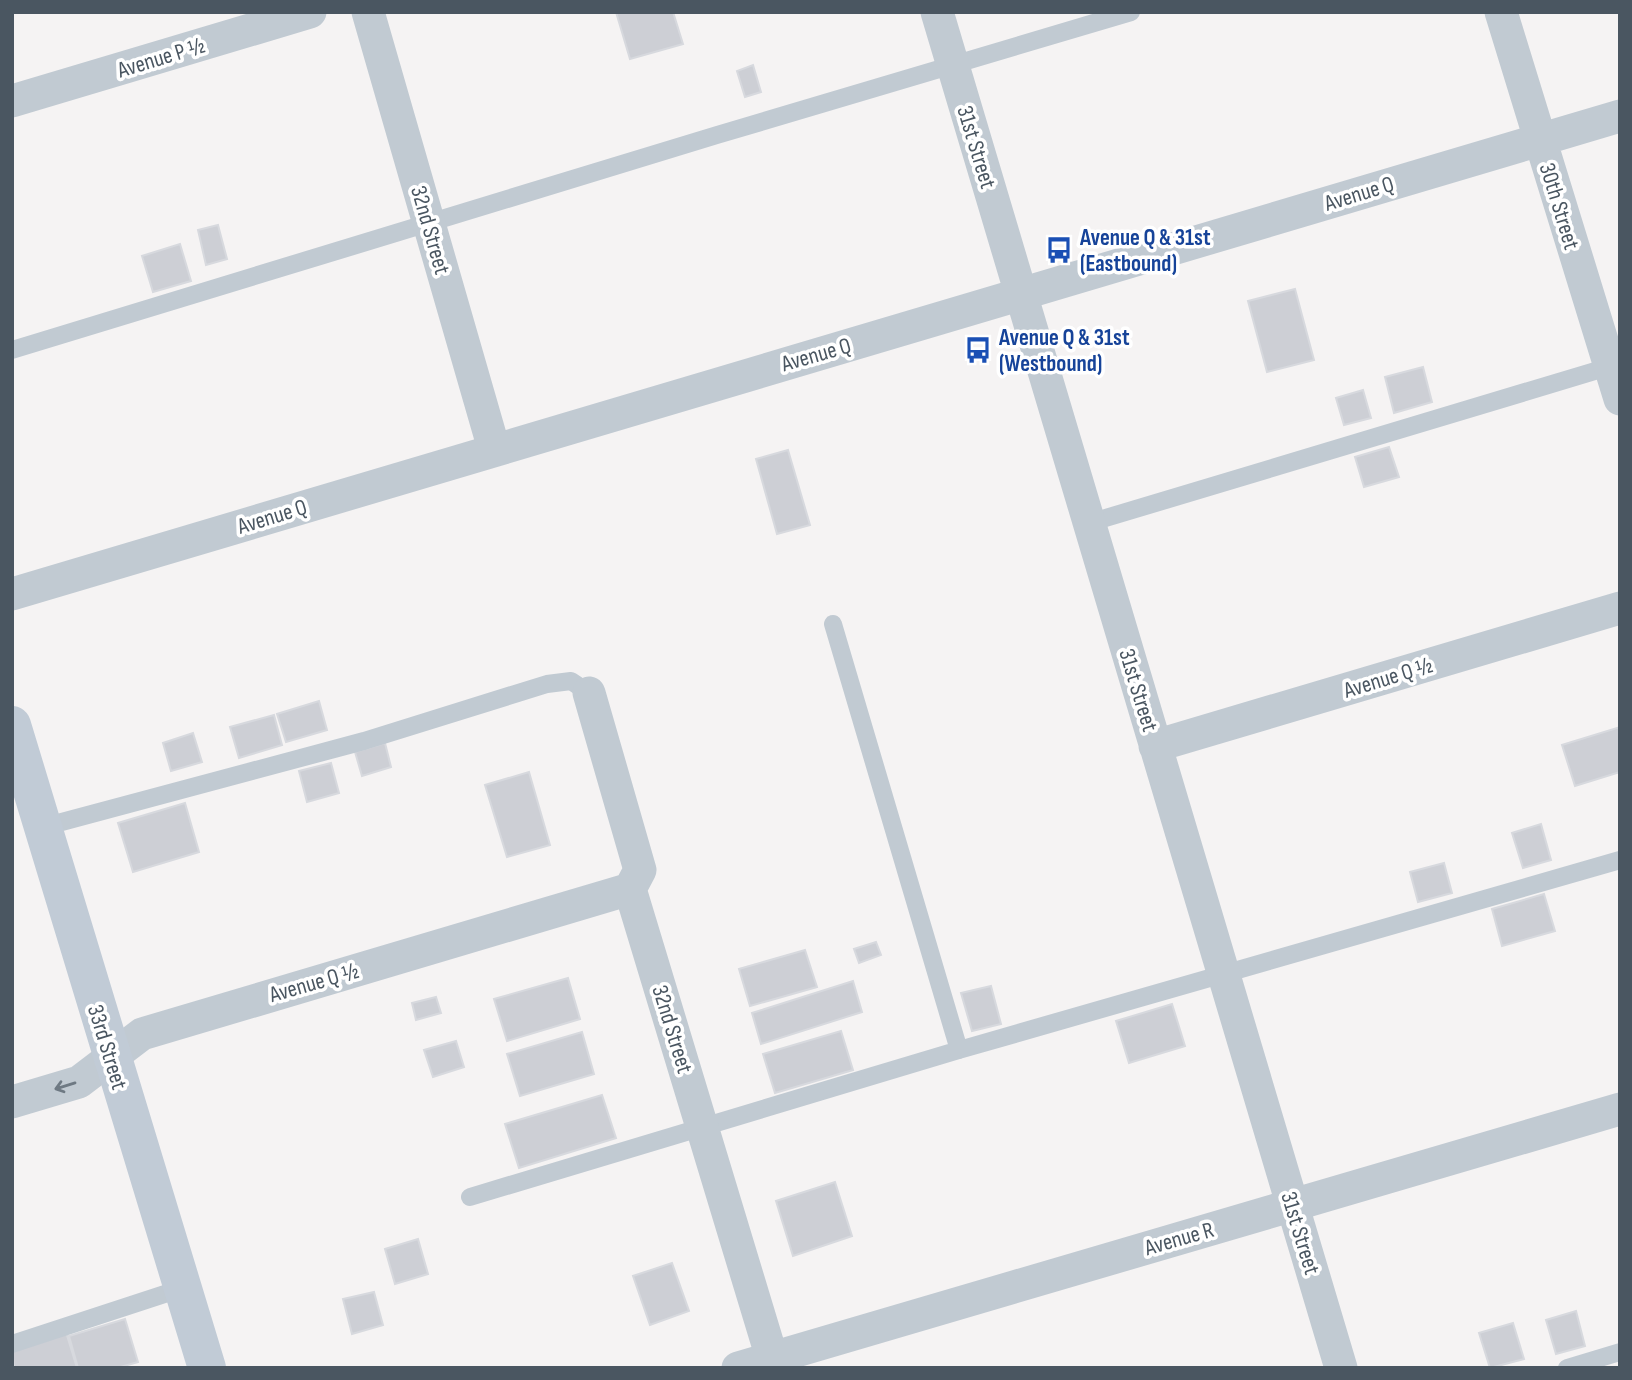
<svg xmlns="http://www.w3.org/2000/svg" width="1632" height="1380" font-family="'Sofia Sans Condensed',sans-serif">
  <rect width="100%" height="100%" fill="#f5f3f3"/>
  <path fill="#cdcfd5" stroke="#d7d9de" stroke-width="2" d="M616,12H673L683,44L630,59Z
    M753,65L761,92L745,97L737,71Z
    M218,225L227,259L206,265L198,230Z
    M180,244L191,281L153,292L142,256Z
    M1295,289L1314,360L1267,372L1248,301Z
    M1423,367L1432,402L1394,413L1385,377Z
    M1363,390L1371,418L1344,425L1336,398Z
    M1389,447L1399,477L1364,487L1355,457Z
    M788,450L810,525L777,534L756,459Z
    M319,701L327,730L286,742L277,714Z
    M274,715L282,745L239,758L230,727Z
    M1620,727V772L1575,786L1562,745Z
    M193,733L202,762L171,771L163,743Z
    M385,743L391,767L362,776L355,752Z
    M331,763L339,793L307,802L299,771Z
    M529,772L550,845L507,857L485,785Z
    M185,803L199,852L133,872L118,823Z
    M1541,824L1551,860L1523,868L1512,833Z
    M1444,863L1452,893L1418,902L1410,872Z
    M1544,894L1555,931L1502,946L1492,909Z
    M876,942L881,955L859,963L854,949Z
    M805,950L817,987L750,1006L739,969Z
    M568,978L580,1019L507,1041L494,999Z
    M853,981L862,1012L761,1044L752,1013Z
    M991,986L1001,1024L972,1031L961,993Z
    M436,997L441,1013L416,1020L412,1003Z
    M1172,1004L1185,1046L1129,1063L1116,1021Z
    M841,1031L853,1070L775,1093L763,1054Z
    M582,1032L594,1074L520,1096L507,1054Z
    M456,1041L464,1067L433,1077L424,1050Z
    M602,1095L616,1138L519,1168L505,1124Z
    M835,1182L852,1236L793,1256L776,1201Z
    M418,1239L428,1274L395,1284L385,1249Z
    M672,1263L689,1311L650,1325L633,1276Z
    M374,1292L383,1325L352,1334L343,1299Z
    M1576,1311L1585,1346L1556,1354L1546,1320Z
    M125,1319L138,1362L117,1368H78L69,1336Z
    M1513,1323L1524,1359L1490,1368L1479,1333Z
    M66,1332L77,1368H14L12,1348Z"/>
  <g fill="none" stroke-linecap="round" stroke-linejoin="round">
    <path stroke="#c1cad2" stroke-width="18" d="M12,350L717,135L1131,12
      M1089,523L1615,365
      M833,624L959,1050
      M43,827L364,741L547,684L571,681L589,693
      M470,1197L959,1050L1620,860
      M12,1344L183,1288
      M1567,1368L1620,1352"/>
    <path stroke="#c1cad2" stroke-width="33" d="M368,12L494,449
      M937,12L1341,1368
      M1501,12L1620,399
      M12,101L310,12
      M12,594L1620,116
      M589,693L640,870L630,889L775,1368
      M1155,746L1620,608
      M12,1102L79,1082L142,1034L630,889
      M738,1368L1620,1109"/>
    <path stroke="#c1cbd6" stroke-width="38" d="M12,725L207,1368"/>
  </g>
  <defs><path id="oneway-shaft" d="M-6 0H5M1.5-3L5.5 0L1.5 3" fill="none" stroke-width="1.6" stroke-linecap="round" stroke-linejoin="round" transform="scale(1.75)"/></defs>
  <use stroke="#6e7983" href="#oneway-shaft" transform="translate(65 1086) rotate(163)"/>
  <defs>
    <symbol id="bus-bare" viewBox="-9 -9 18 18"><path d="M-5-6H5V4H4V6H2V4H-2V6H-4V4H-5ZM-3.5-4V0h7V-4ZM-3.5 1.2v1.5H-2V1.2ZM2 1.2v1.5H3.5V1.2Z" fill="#1a4fb4" stroke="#fff" stroke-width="2.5" paint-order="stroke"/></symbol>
  </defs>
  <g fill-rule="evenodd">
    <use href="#bus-bare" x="1040" y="231" width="38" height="38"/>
    <use href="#bus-bare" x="959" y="331" width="38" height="38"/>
  </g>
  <g text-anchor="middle" stroke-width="7" stroke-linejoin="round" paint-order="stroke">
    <g font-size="23" fill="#4a5661" stroke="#fff">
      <text transform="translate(161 57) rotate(-17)" y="8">Avenue P ½</text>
      <text transform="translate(977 147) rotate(73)" y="8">31st Street</text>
      <text transform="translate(1359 193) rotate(-17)" y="8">Avenue Q</text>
      <text transform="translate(1560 206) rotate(73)" y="8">30th Street</text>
      <text transform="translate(431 230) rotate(74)" y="8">32nd Street</text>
      <text transform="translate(816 354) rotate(-16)" y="8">Avenue Q</text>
      <text transform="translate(272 516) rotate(-17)" y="8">Avenue Q</text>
      <text transform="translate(1388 677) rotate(-17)" y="8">Avenue Q ½</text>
      <text transform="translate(1139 690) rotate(73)" y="8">31st Street</text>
      <text transform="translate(314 982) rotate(-16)" y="8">Avenue Q ½</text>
      <text transform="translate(673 1029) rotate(73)" y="8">32nd Street</text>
      <text transform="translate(108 1047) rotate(73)" y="8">33rd Street</text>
      <text transform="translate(1301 1233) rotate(73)" y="8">31st Street</text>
      <text transform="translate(1179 1238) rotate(-16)" y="8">Avenue R</text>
    </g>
    <g font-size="23" font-weight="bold" fill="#164399" stroke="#fff" text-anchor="start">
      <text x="1080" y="245">Avenue Q &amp; 31st<tspan x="1080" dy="26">(Eastbound)</tspan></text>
      <text x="999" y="345">Avenue Q &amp; 31st<tspan x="999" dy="26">(Westbound)</tspan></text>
    </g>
  </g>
  <rect width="1632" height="1380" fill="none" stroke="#4a5661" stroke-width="28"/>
</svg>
